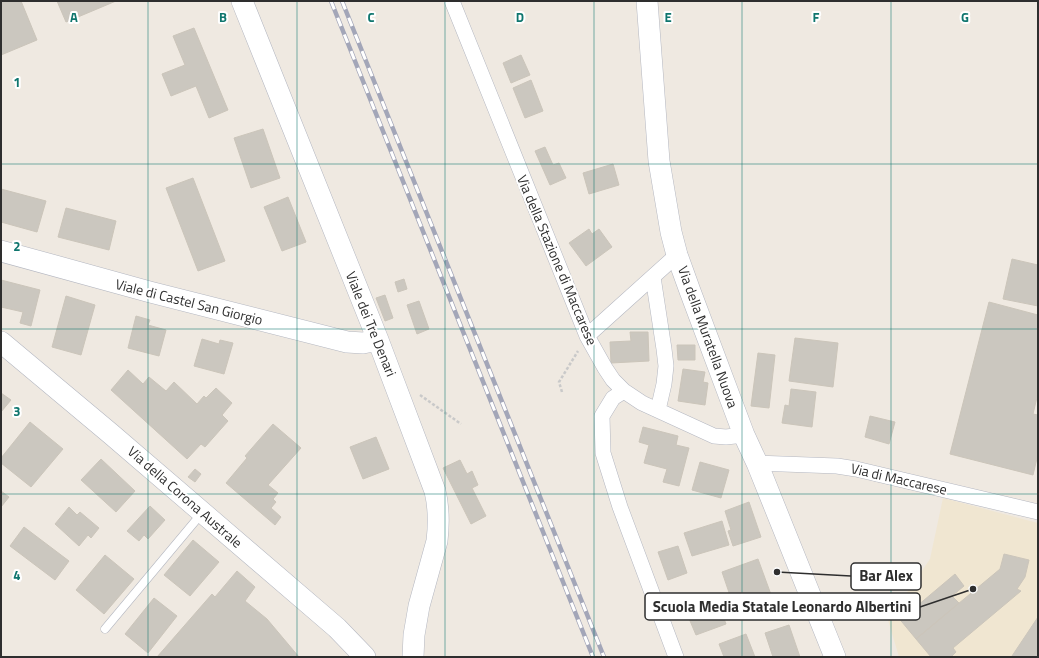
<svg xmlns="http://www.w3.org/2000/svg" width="1039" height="658" font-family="'Titillium Web',sans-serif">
  <rect width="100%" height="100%" fill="#efe9e1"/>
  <path fill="#f0e6d1" d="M943,498L1038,523V657H899L888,620L930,559Z"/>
  <path fill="#cbc7bf" stroke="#cbc5ba" d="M1,1H21L37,40L1,55Z
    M57,1H116L66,22Z
    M194,28L228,110L209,118L196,86L171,96L162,74L185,65L173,36Z
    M521,55L530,75L511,83L503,63Z
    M531,80L543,111L525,118L513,88Z
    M263,129L280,178L251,188L234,138Z
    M545,147L553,165L559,163L566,178L550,185L535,151Z
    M613,164L619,185L589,194L583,173Z
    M193,178L225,261L198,271L166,188Z
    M1,189L46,201L37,232L1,222Z
    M288,197L306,242L282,251L264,207Z
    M66,208L116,221L109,250L58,237Z
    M589,229L592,234L599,229L612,247L586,266L569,243Z
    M1012,259L1038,265V306L1003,299Z
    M404,279L407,289L398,292L395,282Z
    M1,280L40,290L31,326L20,323L23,312L1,307Z
    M385,295L393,318L385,321L376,298Z
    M66,296L95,305L81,355L52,347Z
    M419,301L429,329L417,334L407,305Z
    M989,302L1038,315V393L1033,414L1038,415V454L1033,475L950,454Z
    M136,316L150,320L148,325L166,330L159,356L128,348Z
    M630,332H648L649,361L611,363L610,342L631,341Z
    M795,338L838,343L833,387L789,381Z
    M202,339L219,344L220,340L233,343L224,374L194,366Z
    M677,345H695V360H678Z
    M758,353L775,355L769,408L751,406Z
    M683,369L705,372L703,382L708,383L705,405L678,401Z
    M128,370L143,384L149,377L166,391L174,382L197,404L204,396L206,398L216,388L232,403L222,415L228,421L205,447L201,444L187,459L111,390Z
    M791,389L816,392L812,427L782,423L785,405L789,406Z
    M1,393L11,400L1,412Z
    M870,416L895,422L889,444L865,437Z
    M30,422L63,449L31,487L1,463V458Z
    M273,424L301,448L268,485L278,493L273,499L276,502L271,508L281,517L275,525L226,483L247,458L245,456Z
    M643,427L678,436L676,445L689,448L679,486L663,482L667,469L644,463L649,445L639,442Z
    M376,437L389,469L363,479L350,447Z
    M101,459L135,491L116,512L81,480Z
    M460,460L467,474L472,471L478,485L472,488L486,516L471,524L443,468Z
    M700,462L729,470L721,498L692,490Z
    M195,469L201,474L195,482L188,477Z
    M1,491L9,497L1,507Z
    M749,502L761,537L733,546L728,531L731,530L725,511Z
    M150,506L165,520L148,539L144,535L139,541L127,531Z
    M69,507L77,515L80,512L99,528L91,538L88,535L79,546L55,524Z
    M722,521L729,545L692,556L684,533Z
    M24,527L69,561L55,580L10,546Z
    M193,540L219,562L190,596L164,575Z
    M678,546L687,573L668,580L658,552Z
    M1004,554L1029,560L1025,577L1017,589L1021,591L953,648L956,652L951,657H931L916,639L1000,569Z
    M105,555L134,579L104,614L76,590Z
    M758,559L773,600L736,613L722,572Z
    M237,571L255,587L245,601L267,619L299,657H157L212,594L215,597Z
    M955,574L964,586L952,596L959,603L916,639L897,616L914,602L917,606Z
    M154,598L177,616L148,653L125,634Z
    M719,605L726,624L696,635L688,616Z
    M1038,617V657H1013L1012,656Z
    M789,625L800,657H773L765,633Z
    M746,634L755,657H724L719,644Z"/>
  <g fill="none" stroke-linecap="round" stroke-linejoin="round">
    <defs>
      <path id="lane" d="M105,629L202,513"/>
      <path id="street" d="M452,1L587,336L605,368L613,380L624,391L642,403L714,436L726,437L744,435
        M653,277L664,349L666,366L664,384L658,410
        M587,336L677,255
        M624,391L613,398L602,416L603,453L620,507L676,657
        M757,463L837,466L856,469L1038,512"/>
      <path id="secondary" d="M242,1L378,340L435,491C439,508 439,524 437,541L419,606L414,635L413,657
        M647,1L659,161L671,232L677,255L690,291L744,435L757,463L835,657
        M1,251L150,292L347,342L363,343L378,340
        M1,342L111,434L337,628L365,657"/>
    </defs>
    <use href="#lane" stroke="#b4b7c1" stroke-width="9"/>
    <use href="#street" stroke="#b4b7c1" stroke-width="16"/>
    <use href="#secondary" stroke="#b4b7c1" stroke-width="22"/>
    <path stroke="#c9c9c9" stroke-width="2.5" stroke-dasharray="3 2" stroke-linecap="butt" d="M562,392L559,382L578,351
      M420,395L461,424"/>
    <use href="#lane" stroke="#fff" stroke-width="8"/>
    <use href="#street" stroke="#fff" stroke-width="15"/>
    <use href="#secondary" stroke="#fff" stroke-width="21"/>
    <defs>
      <path id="rail" d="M331,1L593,657
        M342,1L604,657"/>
    </defs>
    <use href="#rail" stroke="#a3a6b8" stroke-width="4.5"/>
    <use href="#rail" stroke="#fff" stroke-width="3" stroke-dasharray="9" stroke-linecap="butt"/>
  </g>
  <path fill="none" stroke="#0f766e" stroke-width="1" stroke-opacity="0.55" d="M148,1V657M297,1V657M445,1V657M594,1V657M742,1V657M891,1V657M1,164H1038M1,329H1038M1,494H1038"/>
  <g text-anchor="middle" stroke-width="4" stroke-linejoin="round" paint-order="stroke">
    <g font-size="14" fill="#2e2e2e" stroke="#fff">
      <text transform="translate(557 260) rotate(67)" y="5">Via della Stazione di Maccarese</text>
      <text transform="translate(189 302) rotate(14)" y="5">Viale di Castel San Giorgio</text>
      <text transform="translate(371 324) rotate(68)" y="5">Viale dei Tre Denari</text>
      <text transform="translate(708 337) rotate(70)" y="5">Via della Muratella Nuova</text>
      <text transform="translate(899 479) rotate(13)" y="5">Via di Maccarese</text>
      <text transform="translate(185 497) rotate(41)" y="5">Via della Corona Australe</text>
    </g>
  </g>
  <g font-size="13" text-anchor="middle" font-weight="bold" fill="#0f766e" stroke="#fff" stroke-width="4" stroke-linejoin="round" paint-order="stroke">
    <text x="74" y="22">A</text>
    <text x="223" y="22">B</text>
    <text x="371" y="22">C</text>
    <text x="520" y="22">D</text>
    <text x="668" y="22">E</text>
    <text x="816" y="22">F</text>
    <text x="965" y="22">G</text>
    <text x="17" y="87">1</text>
    <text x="17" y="251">2</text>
    <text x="17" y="416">3</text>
    <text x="17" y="580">4</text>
  </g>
  <path fill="none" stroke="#2e2e2e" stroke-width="1.5" d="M777 572L851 576M973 589L920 607"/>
  <g fill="#2e2e2e" stroke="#fff" stroke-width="1.5">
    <circle cx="777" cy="572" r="4"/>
    <circle cx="973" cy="589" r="4"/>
  </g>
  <g fill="#fff" stroke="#2e2e2e" stroke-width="1.5">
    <rect x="851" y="563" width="70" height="27" rx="4"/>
    <rect x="645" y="593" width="275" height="27" rx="4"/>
  </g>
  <g font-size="15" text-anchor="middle" font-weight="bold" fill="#2e2e2e">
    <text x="886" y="581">Bar Alex</text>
    <text x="782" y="612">Scuola Media Statale Leonardo Albertini</text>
  </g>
  <rect width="1039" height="658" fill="none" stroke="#2e2e2e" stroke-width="4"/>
</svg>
